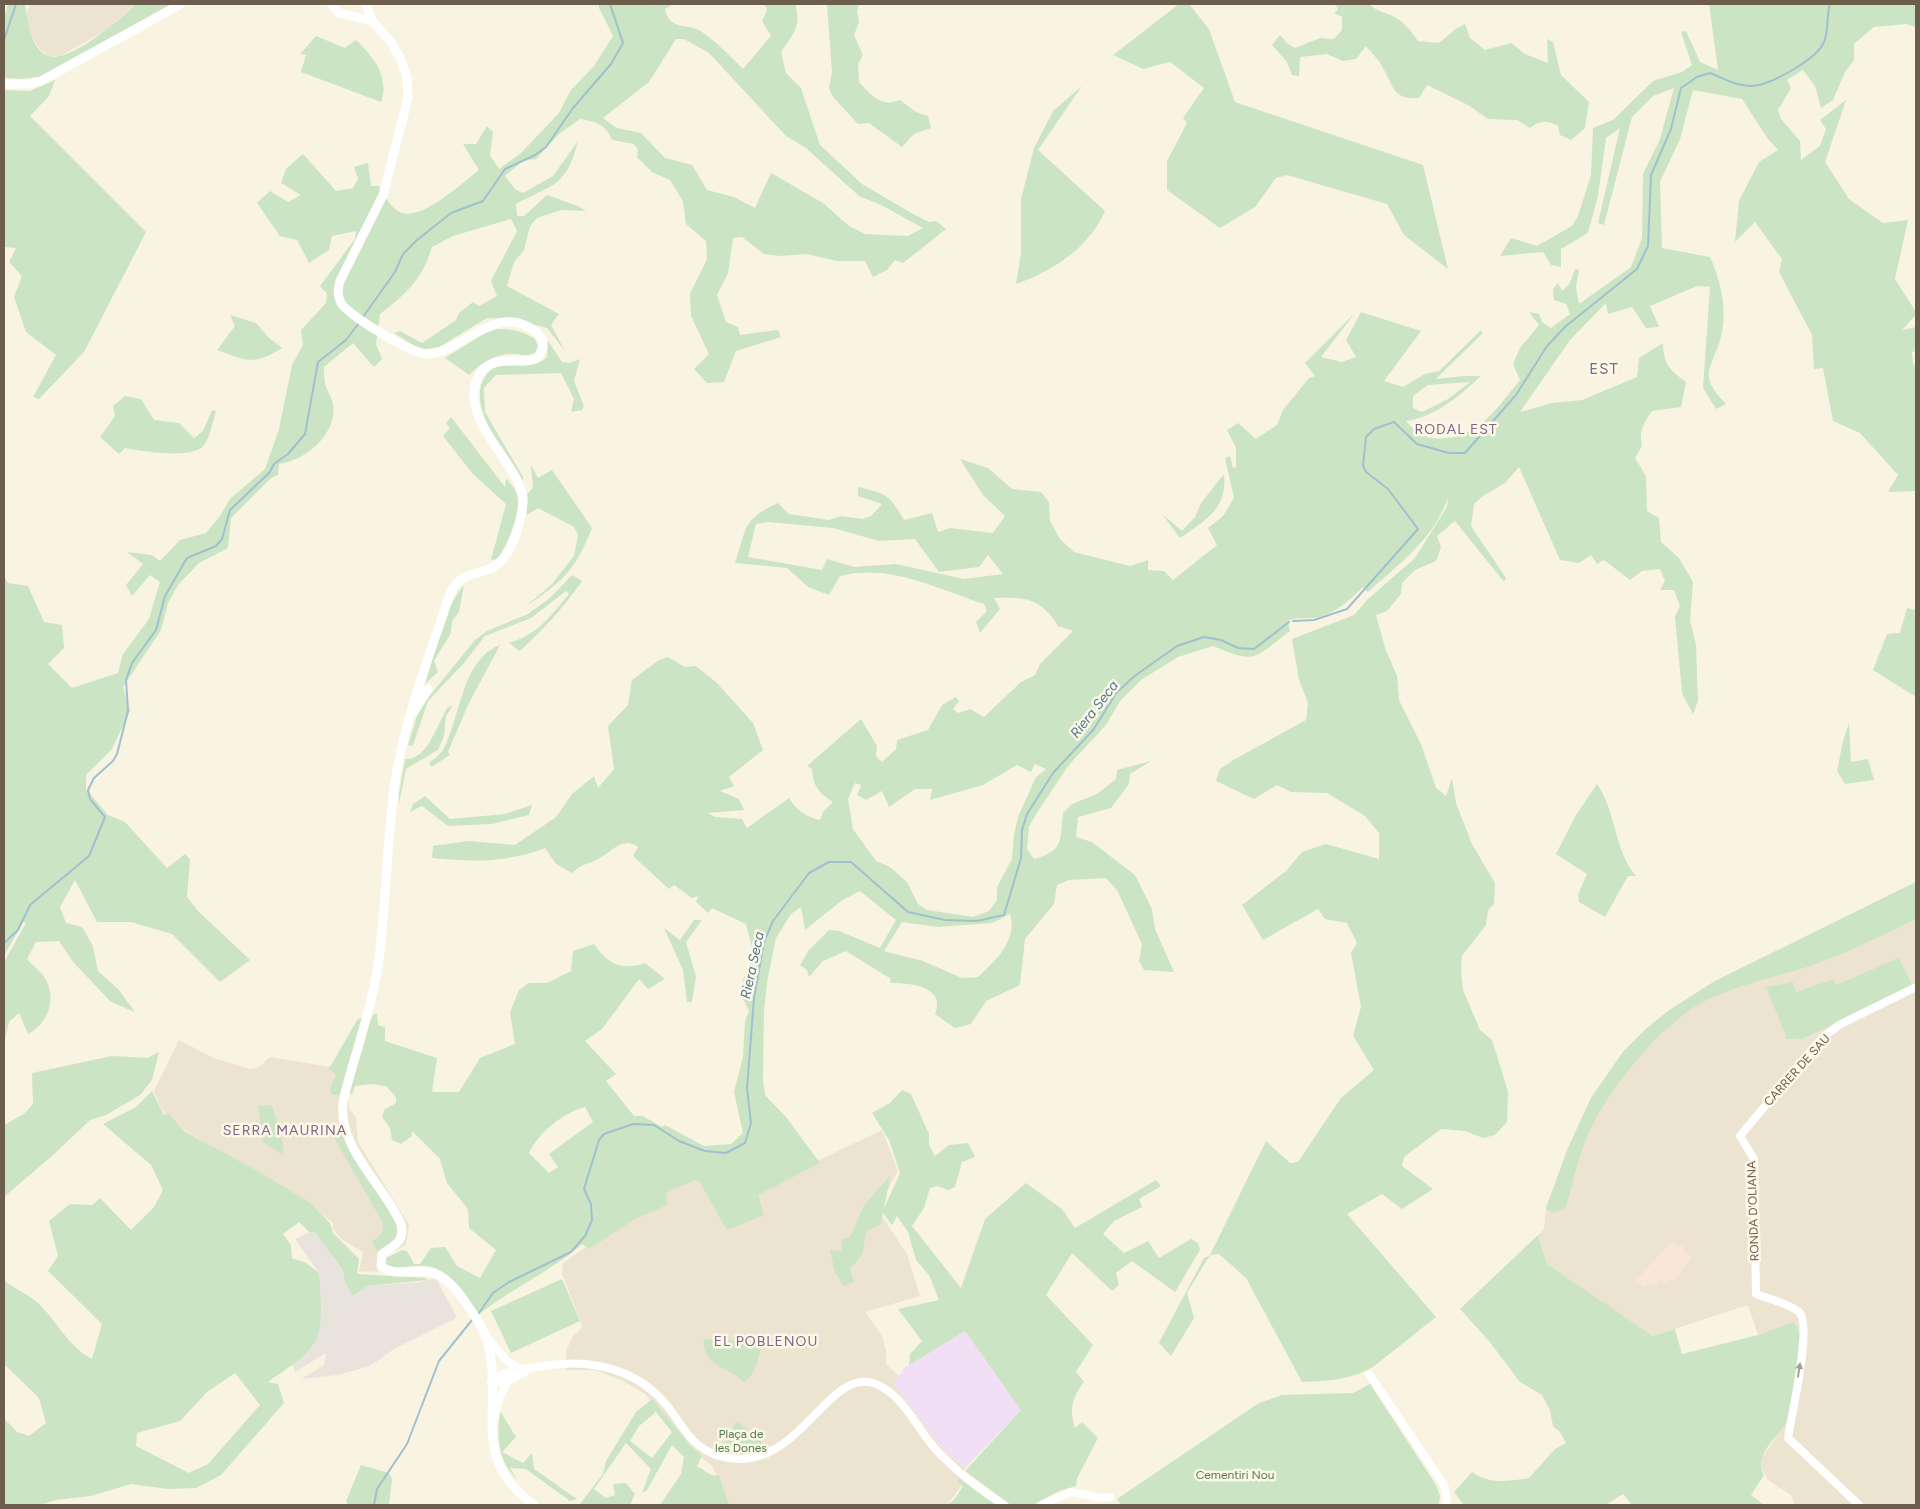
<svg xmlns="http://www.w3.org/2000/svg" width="1920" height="1509" font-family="Figtree,sans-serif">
  <rect width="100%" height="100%" fill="#f9f4e2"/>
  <path fill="#ece4d0" d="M30,4H136L105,31L60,56H49L40,49L31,36L27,24V10Z
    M1916,882V1505H1794L1792,1496L1768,1480L1761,1467L1762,1458L1782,1428L1778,1329L1758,1335L1748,1305L1653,1336L1547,1264L1538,1235L1544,1229L1546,1208L1568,1148L1591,1098L1623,1052L1646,1029L1668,1011L1715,981Z
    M179,1040L214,1058L250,1069L259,1067L270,1057L331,1067L337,1073L340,1094L349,1100V1109L356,1117L358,1142L409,1225L406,1245L383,1257L378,1272L359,1271L363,1252L341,1239L333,1228V1223L314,1208L173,1123L161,1108L154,1091Z
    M882,1130L898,1171L877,1209L907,1254L920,1296L865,1312L882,1336L886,1350V1364L899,1376L894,1383L944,1451L965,1468L962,1485L947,1505H727L713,1466L696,1454L673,1430L658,1408L645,1394L621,1380L595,1370H566V1351L573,1336L580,1330L582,1325L562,1274L563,1263L611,1229L628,1211L694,1178L754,1191Z"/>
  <path fill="#f8e6d7" d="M1672,1241L1678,1246L1683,1245L1684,1251L1691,1257L1686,1266L1674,1281L1668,1279L1665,1283L1661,1279L1656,1284L1654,1283L1651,1286L1649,1284L1645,1288L1636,1280Z"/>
  <path fill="#e8e4dd" d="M309,1232H315L333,1255L334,1259L344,1272V1280L352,1296L367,1286L420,1282L436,1278L457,1318L394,1349L370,1366L338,1375L301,1379L324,1365L326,1353L295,1372L292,1363L314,1345L319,1273L295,1239Z"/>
  <path fill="#f0dff5" d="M965,1331L1021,1410L965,1468L944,1451L894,1383L905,1367Z"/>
  <path fill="#cbe4c3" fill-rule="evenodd" d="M8,4H25C28,19 29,49 49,56C70,63 122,18 136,4H175L40,77L23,79L4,78V18Z
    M599,4H647L648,6L650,4H673L665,9C670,32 688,22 702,32C717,42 730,56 743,69L771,36L762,21L767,10L764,4H795C802,27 793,33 781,52L786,73L801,88L820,145L862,184L913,214L929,222L936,221L946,229L903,263L895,260L887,270L873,277L865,261H837L807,254L779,256L764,254L742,237L733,238L728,273L717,295L726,322L738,327L740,335L778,330L781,337L736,351L724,382L707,383L694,369L709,354L691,316L690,294L707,259L706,241L686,224L683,201L670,180L652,172L637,157L638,150L634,144L612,140C606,124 596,122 580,119L559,134L536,159L523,161L505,176L515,189L523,193L553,176L578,141C566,187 555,183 516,204L517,216H524L547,195L578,206L586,211L561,210L537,218L530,226L524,250L514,262L507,286L559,314L551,325L565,351L547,328L512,319L487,318L439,347L421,350L394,333L400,331L422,343L456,320L459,313L473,302L479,306L497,296L491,281L517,231L511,219L453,236L432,247C422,280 406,294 380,314L376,344L382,359L374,367L353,343L324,367C324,372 324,378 325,383C326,390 332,397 333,404C338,434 305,461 279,464L278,475L271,478L231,518L228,548L199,563L178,585L168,603L161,630L123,687L130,711L112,749L86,775V789L108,815L125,822L167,868L185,854L190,859L187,897L198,911L250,960L220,982L172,934L131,922H97L75,880L60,907L66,923L82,927L93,946L98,971L118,989L135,1012L111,1002L74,963L59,941L36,942L27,959C32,965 42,972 46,980C57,1001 47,1024 28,1034L19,1013L9,1022L4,1044V962L26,923L23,922L4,956V577L8,583L28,586L44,622L62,625L64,648L48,664L72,688L118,673L123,654L149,619L160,582L150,575L132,596L126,585L143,564L127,552L152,555L160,561L180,540L206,533L220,516L230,499L265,469L279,429L292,365L303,345L301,330L326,303L327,294L320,286L355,239L356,231L332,236L329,250L309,263L297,240L280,236L257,203L270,191L288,202L301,195L281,183L286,169L303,154L336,191L353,188L358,179L354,167L368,163L371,186H379C385,195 390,209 402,213C424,219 462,183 479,170L463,144H476L487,126L493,132L490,155L499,169L521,153L559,113L571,90L594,66L613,36L599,8ZM676,39H684L709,53L786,136L806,148L859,196L881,205L923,228L908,236L865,234L849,226L823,203L771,173L755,208L734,197L707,190L692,165L665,158L641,133L617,128L603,118L649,82Z
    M827,4H859L857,11L859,22L854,35L863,55L858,64L859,82C871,95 881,108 900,100L916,112L928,116L931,128L914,134L902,147L869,123L858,124L833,97L829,88L832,72Z
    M1179,4H1189L1209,29L1235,102L1423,165L1448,269L1404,235L1387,204L1287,175L1276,178L1255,207L1220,228L1167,190V161L1187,123L1183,118L1204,88L1170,62L1143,69L1113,55Z
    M1335,4H1369C1377,12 1389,13 1398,19C1407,25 1412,33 1418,41L1439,43L1457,28L1465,24L1470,38L1485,50L1511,43L1525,54L1548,63L1547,39L1553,42L1561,75L1589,102L1585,128L1571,140L1560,135L1558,126C1547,120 1540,120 1530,128L1517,120L1488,119L1468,105L1427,85L1419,98C1393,100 1394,87 1383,68C1379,60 1372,53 1366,46L1356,59L1343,61L1327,54L1300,57L1299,76L1292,75L1287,62L1272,45L1280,35L1288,44L1295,48L1320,38L1334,39L1342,30V17L1334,13L1338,9Z
    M1709,4H1916V27L1906,24L1874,27L1854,44V60L1845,72L1833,100L1821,108L1815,86L1803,70L1787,80L1791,88L1778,110L1781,119L1800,141L1801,160L1820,146L1826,129L1820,120L1846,100L1825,162L1849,199L1883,223L1908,220L1895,279L1916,312V315L1902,330L1916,327V351L1912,352L1913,364L1916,366V491L1888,492L1898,475L1860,433L1833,421L1823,368L1814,369L1812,335L1779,272L1782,259L1755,222L1735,242L1739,201L1759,162L1778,150L1768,139L1742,99L1693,90L1680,139L1660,182L1662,248L1710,257C1720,279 1727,307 1722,332C1715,368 1694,371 1726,404L1716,409L1703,388L1710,287L1697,286L1650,306L1659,327L1646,328L1632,307L1608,314L1606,303L1570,340L1520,412L1552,403L1582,400L1637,377L1639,358L1663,343C1663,364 1670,370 1686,382L1681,407L1652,411C1643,424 1639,431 1642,446L1635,458L1646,476L1647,511L1659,518L1661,542L1679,558L1693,582L1690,620L1696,645L1698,701L1693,714L1682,693L1675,616L1680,606L1674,590H1660L1665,581L1660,569L1642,571L1630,580L1604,560L1597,564L1591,555L1579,563L1560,560L1519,467L1505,483L1483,496L1474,504L1471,526L1506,578L1504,582L1455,521L1437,536L1441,547L1436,561L1415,570L1402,583L1401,594L1387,611L1376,615L1385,648L1397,676L1399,700L1421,744L1436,788L1446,796L1452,778L1456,803L1472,844L1495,883L1494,904L1488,910L1486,925L1462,956L1461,971L1463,990L1480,1030L1492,1040L1503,1075L1508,1092L1507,1122L1495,1135L1483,1138L1465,1131L1441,1129L1404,1157L1402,1166L1433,1189L1402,1209L1382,1194L1347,1214L1436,1317L1373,1367C1350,1380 1328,1381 1302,1382L1246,1278L1219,1254L1210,1255L1187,1293L1194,1318L1171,1356L1159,1343L1204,1258L1210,1255L1266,1141L1290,1163L1298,1162L1341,1098L1374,1070L1353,1036L1361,1007L1351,953L1357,943L1347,923L1325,919L1318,909L1263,940L1242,905L1286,871L1302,852L1326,844L1379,859V833L1365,816L1327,793L1291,792L1277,785L1254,799L1216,781L1220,769L1235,759L1306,720L1308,703L1299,680L1292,639L1354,615L1368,599L1415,558L1447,507L1448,497C1436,537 1397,566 1368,592L1363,587C1349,601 1333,616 1312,618C1303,619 1296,617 1288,621L1290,631C1254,658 1257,665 1213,646L1178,657L1141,680L1120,701L1106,725L1068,766L1040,808L1029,826L1027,849L1034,859C1064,851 1060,840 1063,813L1072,804L1097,794L1116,779L1117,770L1151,761L1130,774L1129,784L1111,808L1078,817L1076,837L1092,842L1135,875L1152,909L1155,929L1174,972L1144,970L1139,961L1142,944L1117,890L1106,878L1069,880L1057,885L1054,904L1025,939L1020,985L986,1001L971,1024L955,1028L935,1014C946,986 910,983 890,983L891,979L846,951L823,961L809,977L807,970L800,965L809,950L829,930L839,931L880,948L896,920L860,891L841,901L805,930L801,907L791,914L776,938L767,982L764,1011L763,1080L765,1095L786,1117L820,1163L758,1195L764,1215L727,1230L699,1181L694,1180L666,1193L667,1205L635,1219L589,1249L582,1244C550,1272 511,1289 478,1315C466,1297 451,1268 426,1266C415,1265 402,1268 391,1268L385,1264L384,1259L402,1250L407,1251L414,1264H420L431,1248L445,1247L457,1266L480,1278L496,1250L469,1228L468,1209L447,1183L440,1159L412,1131V1136L401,1144L392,1140L390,1128L382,1117L384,1110L396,1103V1097L386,1086L371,1084L355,1086L352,1095L349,1093L368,1024L374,1014H377L378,1025L385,1027V1041L437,1058L432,1092H459L480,1058L515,1044L510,1012L519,990L529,983H547L571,971L573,951L594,944C607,964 622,971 645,963L665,979L648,989L639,979L602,1029L585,1041L616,1074L606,1081L634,1116H643L662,1127L665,1125L704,1146L731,1144L743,1133L734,1092L743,1057L745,1021L749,1011L743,999V981L753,952L746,924L712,908L708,913L696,902L698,896L692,898L674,885L669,889L633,856L638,847C621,835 611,854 596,860C585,865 582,864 572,873L556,864L545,848C506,863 473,862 432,858L433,846L468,841L515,845L556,817L572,794L594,776L598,788L614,769L608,726L628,705L632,680L659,660L668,657L685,667L696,666L717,683L753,723L763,750L729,777L734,786L720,791L739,799L744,810L708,813L715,817L742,819L747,828L789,798C797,811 805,816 820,820L823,812L833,802C818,792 813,786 812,769L807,766L861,719L877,746L876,756L882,762L896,749L897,740L928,730L942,705L956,697L959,701L953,709L958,713L970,709L984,717L1021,682L1035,675L1040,664L1073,631L1058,626C1041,598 1025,597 994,598L1000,609L980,633L976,622L987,611L984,604C938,589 889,563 840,576L829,595L808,587L787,568L735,563C747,527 742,520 778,503L789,514L829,520L841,516L862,519L871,516L882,504L858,496V487C887,494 889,494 904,520L932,513L938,532L950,528L993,533L1005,516L983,495L960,459L988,468L1012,489L1041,492L1049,502L1050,521L1060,539L1074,552L1130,566L1148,560V570L1164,571L1173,580L1217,545L1208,528L1223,516L1234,498L1225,458L1230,456L1233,468L1236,467V448L1227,430L1238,423L1256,439L1277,425L1283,410L1309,378L1315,376L1305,363L1355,313L1321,357L1342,362L1356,357L1346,340L1361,312L1421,331L1384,381L1403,387L1425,374L1439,371L1481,330L1482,334L1436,379L1465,376H1481C1458,397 1437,416 1406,421C1418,435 1427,440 1446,438C1481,435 1499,405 1520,380L1513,364L1520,348L1539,325L1529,312L1539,314L1542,322L1551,328L1570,314L1566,304L1554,300L1553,289L1558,283L1562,291L1570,283L1575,269L1579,270L1576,287L1579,304L1631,267L1642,238L1643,174L1660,139L1674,88L1653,96L1632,117L1604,225L1598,223L1620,128L1606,138L1598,196L1588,233L1561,249V267L1551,265L1543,252L1500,256L1511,238L1537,246L1572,226L1578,216L1591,175L1593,128L1613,120L1653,81L1682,72L1692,65L1681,32L1686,31L1700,62L1718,70ZM1470,382L1448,399L1422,412L1413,408V396L1428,385ZM769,522L833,528L879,541L915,539L939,572L979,567L988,555L1003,574L964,579L896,564L854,567L827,559L822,570L748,557L756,524ZM1035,764L1046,769L1036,777L1018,817L1014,834L1012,859L997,887V900L989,911L973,917L927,910L918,904L907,882L890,867L876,861L853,829L848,799L855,783L861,785L857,795L866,800L882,791L889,807L915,789H932L930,800L983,785L1017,765L1031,772ZM1010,914C1018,941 995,961 978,977L962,978L923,961L884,951L902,922L938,927L992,923ZM585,1107L593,1122L549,1154L558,1167L549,1173L529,1153C539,1132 563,1113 585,1107Z
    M316,36L345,48L356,40C373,56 390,77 381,102L301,72L306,55L300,54Z
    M55,80L49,96L30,116L146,232L84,352L39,399L33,397L56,355L26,332L14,297L22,276L9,262L16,248L4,247V90L30,91Z
    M1082,86L1038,150L1105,211C1089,248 1053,271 1016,284L1021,253V199L1034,148L1053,111Z
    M230,315L256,323L268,337L282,348C253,366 247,361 217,350L235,326Z
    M497,329C511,329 523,331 535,339L538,346L535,353C527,356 523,355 515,354C496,353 482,362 469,375L445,358L483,334Z
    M548,341L562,362L570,363L580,359L574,381L584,406L582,410L571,412L574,399L561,373L496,375L484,388L485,412L523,477L522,484C508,458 465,405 485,377C488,372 494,367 500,366C517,363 534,370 547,357Z
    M125,396L141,399L154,420L179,423L194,438L203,431L212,410L216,411C213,421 210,437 204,445C193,460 141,451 125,448L119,454L100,437L115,416L113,406Z
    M451,417L505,487L506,478C510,483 516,489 517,495C522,511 507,546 497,559L491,560L506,504L473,474L443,436L450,428L446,423Z
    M531,465L538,478L552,470L592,528C575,571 563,581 525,607L552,584L574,556L578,535L574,527L538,508L527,515L526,496L533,487Z
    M1224,474C1228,508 1205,521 1180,538L1162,514L1182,531L1195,517L1201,503Z
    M572,575L582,581C564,607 543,630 520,651L509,643C537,635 551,616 569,594L566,591L531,618L485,636L463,664L428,701L413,745L408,746L419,709L475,640L487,631L528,614L550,598Z
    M464,585L459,612L452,621L451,633L434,661L438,672L425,684C435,654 444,608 464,585Z
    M1907,608L1916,610V697L1873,670L1887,634L1900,633Z
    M500,645L468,705L448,752L450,755L431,767L429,763C433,759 440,755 443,750C461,718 461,660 500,645Z
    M453,705L446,716L444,736L438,750L406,769L399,804V794L405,759C427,761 438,723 447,708Z
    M1849,723L1851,762L1868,759L1874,780L1845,784L1837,771L1843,741Z
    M1597,784C1616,811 1614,850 1636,876H1628L1605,917L1579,902L1578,895L1587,874L1556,854L1576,815Z
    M425,796L450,819L505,814L532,805L529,815L492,824L448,826L422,806L410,812L413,804Z
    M1916,882V918L1914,920C1879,937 1844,954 1807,967C1772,978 1736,985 1703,1002C1658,1026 1601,1097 1584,1145C1576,1165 1572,1187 1566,1207L1553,1213L1547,1210L1546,1208L1568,1148L1591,1098L1623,1052L1646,1029L1668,1011L1715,981Z
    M694,920H702L686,942L696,977L692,1002H687L683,970L664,928L680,940Z
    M1899,958L1913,987L1802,1039H1785L1786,1036L1766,987L1793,982L1796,992L1834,979L1836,985Z
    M362,1017L340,1095H332L330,1090L336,1074L329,1069L357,1020Z
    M159,1052L152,1080L140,1095L106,1115L90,1120L52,1156L4,1197V1125L24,1114L33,1104L32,1073L112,1056L147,1058Z
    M902,1090L911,1094L929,1134V1145L935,1156L949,1145L968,1143L975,1157L962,1162L955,1187L948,1190L937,1186L930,1188L924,1208L912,1226L961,1288L985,1219L1026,1183L1062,1209L1075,1228L1156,1180L1161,1186L1139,1199L1142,1207L1114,1221L1103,1234L1124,1253L1148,1241L1159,1258L1191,1239L1198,1243L1200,1250L1175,1292L1132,1261L1116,1273L1119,1285L1112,1291L1072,1253L1046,1295L1093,1345L1076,1372L1084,1382C1072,1397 1069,1410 1075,1428L1082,1422L1098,1438L1077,1478L1076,1486L1059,1491L1033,1505H1011L965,1471L1021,1410L965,1331L909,1365L910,1354L922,1341L898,1309L939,1300L929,1275L916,1260L908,1232L897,1216L892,1225L883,1213L881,1224L866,1232L862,1255L850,1269L854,1282L844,1286L835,1273L830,1250L841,1251L842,1239L850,1237L864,1205L890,1176L884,1209L900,1173L889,1140L872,1113L890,1103Z
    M152,1091L164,1115L169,1114L184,1131L261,1173L309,1202L330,1223L333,1233L359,1259L357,1274L426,1278L427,1280L367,1286L352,1296L344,1280V1272L315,1232H309L299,1222L283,1234L291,1245L292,1258L306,1263L319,1273C320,1292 325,1329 313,1345C303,1360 282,1371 268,1382L278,1384L284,1403L221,1475L196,1488L168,1489L131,1484L91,1496L56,1500L40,1505H4V1418L17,1432L29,1436L46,1423L39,1398L4,1364V1280C14,1289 29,1294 39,1304C59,1324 67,1345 92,1359L102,1324L48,1271L58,1256L49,1221L70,1204L92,1205L100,1198L131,1230L154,1207L163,1190L151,1165L103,1124L136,1107ZM235,1373L260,1405L208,1464L189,1473L136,1446L137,1433L180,1421L207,1392Z
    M272,1105L284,1148L281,1154L263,1142L258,1106Z
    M337,1127L396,1218C399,1240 396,1241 378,1253L372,1242L382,1233L383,1223L332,1134Z
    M1538,1235L1547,1264L1653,1336L1675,1329L1682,1354L1758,1335L1794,1322C1797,1327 1800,1332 1800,1336C1801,1354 1795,1406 1787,1421C1779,1436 1752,1456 1764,1475L1751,1495L1764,1505H1632L1623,1494L1606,1505H1464L1454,1492L1472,1472C1490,1485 1509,1481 1529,1478L1555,1449L1566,1443L1560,1432L1553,1426L1550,1410L1542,1395L1520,1382L1489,1341L1460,1309Z
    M562,1279L580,1321L511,1353L491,1311Z
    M704,1339L763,1342C759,1354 756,1375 744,1382C729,1367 701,1366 704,1339Z
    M1370,1384L1436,1485L1440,1496L1439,1505H1121L1117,1499L1259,1403L1282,1395L1353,1393Z
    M652,1399L692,1448L702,1456L697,1466L711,1475L719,1476L729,1505H660L681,1474L684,1457L672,1445L647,1490L642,1493L651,1469L626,1443L594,1489L606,1498L615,1495L613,1484L626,1483L635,1494L630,1505H579L603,1474L606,1461L636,1412ZM655,1411L672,1432L652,1458L630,1441L639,1426L654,1414Z
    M500,1411L516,1437L502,1452L523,1463L532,1453L534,1469L577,1499L570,1501L526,1469L510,1468L517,1480C497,1459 497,1438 500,1411Z
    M737,1421L762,1442L756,1451L734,1455L728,1450L726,1440Z
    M361,1465L389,1473L392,1479L389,1505H348L346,1501Z
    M960,1479L997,1505H947L954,1500L963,1486L957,1480Z"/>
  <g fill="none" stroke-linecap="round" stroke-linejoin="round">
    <path stroke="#a1c0cf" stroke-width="2" d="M4,40L16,4
      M363,317L395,272L403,254L417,240L451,213L483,201L505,169L535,155L546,147L573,108L611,64L623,43L610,4
      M1293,621L1314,620L1347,609L1418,529L1388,489L1366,472L1363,466L1366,437L1374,429L1394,422L1417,444L1449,453H1465L1516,395L1547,346L1566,326L1637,269L1648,246L1651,175L1671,129L1681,88L1697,77L1710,73C1723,78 1736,86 1750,86C1769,86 1816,60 1824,42C1829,31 1826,16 1830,4
      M4,943L18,930L30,905L89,856L105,817L90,799L88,790L94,778L113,761L117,754L128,711L126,680L132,663L156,630L165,596L187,558L216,546L222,539L230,510L270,472L274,464L288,454L305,434L318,362L346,340L359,323
      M479,1313L493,1293L509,1282L571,1252L585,1236L592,1220L591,1204L584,1189L599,1140L604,1134L633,1124L654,1125L679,1141L705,1151L726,1153L745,1143L751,1123L747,1088L754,998L764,942L773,921L809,873L829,862H851L908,912L945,920L977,921L1004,915L1021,858L1022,830L1027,814L1053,773L1094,729L1116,693L1136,675L1177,646L1204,637L1221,640L1238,648L1254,649L1289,622
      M374,1505L377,1489L407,1444L439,1361L472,1320"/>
    <path stroke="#fff" stroke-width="8" d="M486,1336L507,1361L520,1369
      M1369,1374L1440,1479L1445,1488L1447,1505
      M491,1381C509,1368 530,1368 552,1365C596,1359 640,1371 669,1408C684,1429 693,1448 719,1456C796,1479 826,1368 873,1383C906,1394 918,1434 942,1456C960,1474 983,1492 1004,1505
      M491,1381L504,1383L528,1370
      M495,1416L499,1399L508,1381
      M1041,1505L1071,1492L1102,1498L1110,1497
      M1859,1505L1788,1438C1791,1417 1813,1324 1799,1312C1788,1303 1769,1299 1756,1294L1754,1159L1740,1136L1821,1039L1839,1025L1916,987"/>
    <path stroke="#fff" stroke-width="9" d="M331,4L339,13L372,21
      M366,4L372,21L391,42L400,58L407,77L408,98L383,195L340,281C338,289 337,295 341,303C349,316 412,354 427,354C463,353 497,300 536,332C542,337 545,345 541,352C531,374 489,344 476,382C461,424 527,470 523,504C520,525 512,558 492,568C480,573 465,574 456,584C449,592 446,605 443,615C425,667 405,721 396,776C386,839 387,904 378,966C371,1011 355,1054 344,1097C334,1145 383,1183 401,1224C405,1242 394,1245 382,1254L381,1266C394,1277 413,1269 429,1272C446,1276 457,1290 466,1303C475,1316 484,1329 488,1344C504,1405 468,1458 534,1505
      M4,84H28L41,81L181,4
      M414,712L428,689"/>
  </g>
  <defs><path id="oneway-solid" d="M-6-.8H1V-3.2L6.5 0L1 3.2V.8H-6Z" transform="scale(1.25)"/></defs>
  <use fill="#a79e94" href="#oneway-solid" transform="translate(1799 1370) rotate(-81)"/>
  <g text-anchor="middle" stroke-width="5" stroke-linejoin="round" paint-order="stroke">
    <g font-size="12" fill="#6d5d4c" stroke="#fcf8e8">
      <text transform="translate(1797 1070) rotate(-48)" y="4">CARRER DE SAU</text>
      <text transform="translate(1753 1211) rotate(-92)" y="4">RONDA D'OLIANA</text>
    </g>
    <g font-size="12" fill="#527c4c" stroke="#fcf8e8">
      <text x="741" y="1438">Plaça de<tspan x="741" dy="14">les Dones</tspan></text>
      <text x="1235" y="1479">Cementiri Nou</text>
    </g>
    <g font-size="14" letter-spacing="1" fill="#836489" stroke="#fcf8e8">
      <text x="1456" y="434">RODAL EST</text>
      <text x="285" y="1135">SERRA MAURINA</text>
      <text x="766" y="1346">EL POBLENOU</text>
    </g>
    <g font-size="14" font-style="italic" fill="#50778b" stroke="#fcf8e8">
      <text transform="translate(1094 709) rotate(-52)" y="5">Riera Seca</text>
      <text transform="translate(752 965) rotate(-78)" y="5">Riera Seca</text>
    </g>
    <g font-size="15" letter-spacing="1" fill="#836489" stroke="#fcf8e8">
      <text x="1604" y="374">EST</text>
    </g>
  </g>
  <rect width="1920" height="1509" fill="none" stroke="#6d5d4c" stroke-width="10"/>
</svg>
